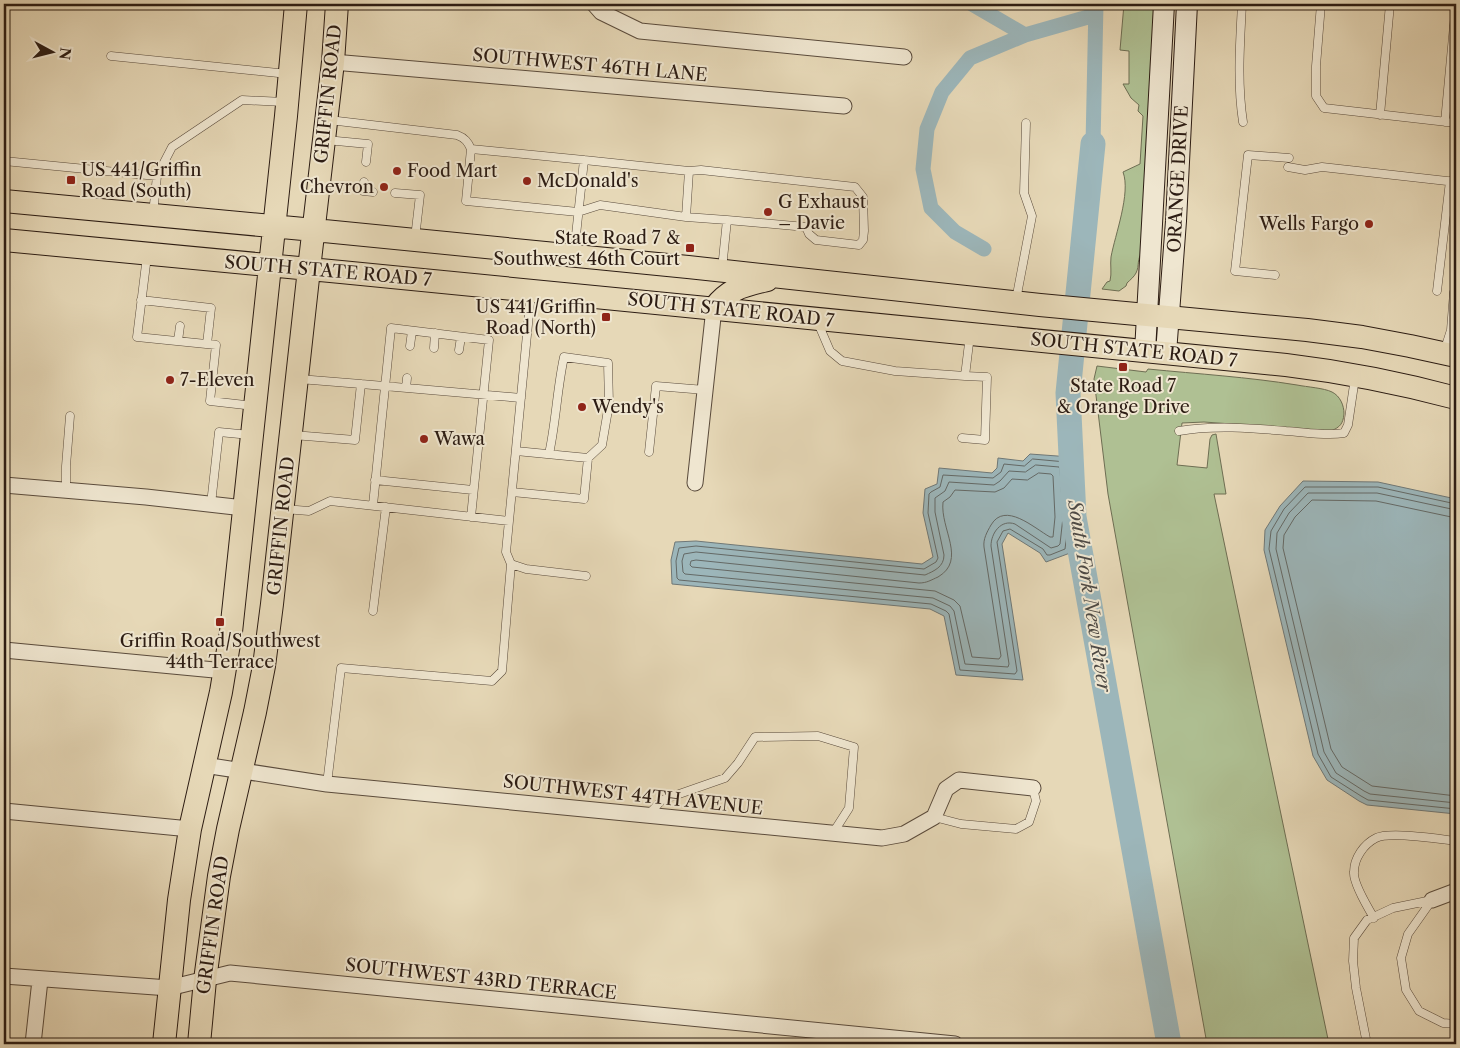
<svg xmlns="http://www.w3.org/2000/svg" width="1460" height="1048" font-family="'Libre Caslon Text',serif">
  <rect width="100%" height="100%" fill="#e6d8b7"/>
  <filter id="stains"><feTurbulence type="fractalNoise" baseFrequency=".004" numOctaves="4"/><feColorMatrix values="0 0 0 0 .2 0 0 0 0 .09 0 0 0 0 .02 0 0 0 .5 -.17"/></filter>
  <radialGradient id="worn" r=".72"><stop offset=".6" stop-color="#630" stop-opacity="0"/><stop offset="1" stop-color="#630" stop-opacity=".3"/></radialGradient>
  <path fill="#afc093" stroke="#6e6e53" d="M1124,4H1159L1143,252C1136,259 1140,265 1136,273C1134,277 1130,280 1127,283L1126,286L1119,291L1102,289L1107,282L1110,281C1112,273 1110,265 1111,257C1115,235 1131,193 1123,172L1140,164L1143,116L1138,111L1139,105L1131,98L1123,84H1129V51L1120,50Z
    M1097,366L1146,372L1148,369C1198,374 1248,377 1297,385C1307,387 1324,388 1332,392C1340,396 1344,405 1344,414C1343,424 1340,427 1331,431L1204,422L1182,423L1177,465L1207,468L1210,439L1212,435L1216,434L1226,494H1214L1329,1044H1207L1108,494L1094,379Z"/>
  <path fill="#9cb6ba" stroke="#6f7877" d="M1030,454L1071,457L1074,517L1070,553L1046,562L1040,553L1008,533L1002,544L1023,680L956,675L944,616L930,609L672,584L671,560L675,542L696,541L922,564L933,557L923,513L925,489L937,484L939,468L992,473L997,468L998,458L1023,461Z
    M1303,481L1378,482L1456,499V814L1367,805L1359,801L1327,780L1313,756L1264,550L1265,530L1280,506Z"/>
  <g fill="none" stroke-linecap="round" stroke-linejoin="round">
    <path stroke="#646966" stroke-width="1" d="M1033,459L1066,462L1069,517L1065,549L1050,555H1047L1043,549L1010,529L1003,531L997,542L1017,671L1015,674L960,670L949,614L946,611L931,604L679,580L677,578L676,561L679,548L696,546L924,569L936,562L938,558L928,513L929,494L931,492L940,487L943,475L993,478L1001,472L1004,464L1024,466Z
      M1036,465L1059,467L1060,469L1063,517L1060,544L1058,546L1051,548L1015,524C1001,519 991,533 991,546L1009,664L1008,667L965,664L954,611L950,606L933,598L685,574L683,572L682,561L684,554L696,552L925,575C934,571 944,567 944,555L935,512V498L945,491L949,482L994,485L1000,481L1009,471L1025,472Z
      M1039,473L1051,474L1053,476L1055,517L1053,537H1050C1034,528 1005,501 991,525C987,532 983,539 984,547L1001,656L999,659L972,657L960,606L954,600L935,591L692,567L690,565L691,561L696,560L919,583C927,583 931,580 938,577C967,560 940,529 943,502L950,497L955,490L995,492L1004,488L1012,479L1027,480Z
      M1456,504L1378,487H1305L1284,509L1271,531L1269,549L1318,754L1331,777L1361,796L1368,800L1456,809
      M1456,510L1377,493H1308L1289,513L1277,533L1276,549L1324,752L1336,773L1364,791L1370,794L1456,803
      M1456,518L1376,501L1312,500L1295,517L1284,535L1283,548L1331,749L1342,767L1372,786L1456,796"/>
    <path stroke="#9cb6ba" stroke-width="15" d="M972,4L1025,35L1095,15
      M1093,144L1096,4
      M984,249L955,232L931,208L923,169L927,129L942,92L970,58L1025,35"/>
    <path stroke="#9cb6ba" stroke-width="25" d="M1093,144L1068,393L1074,517L1169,1044"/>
    <defs>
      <path id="lane" d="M1242,4C1240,43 1237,83 1243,122
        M1321,4L1316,66V96L1324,108L1456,123
        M111,56L288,74
        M1380,115L1390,4
        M329,120L457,135C465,138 468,142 471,149
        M1445,122L1456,4
        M326,140L368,144L366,162
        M471,149L584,160L689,171L686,217L600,205L578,212L466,201Z
        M4,161L157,176L172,147L242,100L284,102
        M1288,167L1305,170L1322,167L1456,182
        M689,171L701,170L855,187L863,197L864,231L863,240L859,245L816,240L809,234L806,227L727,220
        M364,182L363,191L373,192
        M395,193L420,195L415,238
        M153,214L157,176
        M686,217L727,220L722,269
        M574,254L584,160
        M147,256L137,337L216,345L210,401L254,406
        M1275,275L1235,271L1248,155L1289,158
        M1437,291L1450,181
        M531,293L506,552L511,564L526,569L586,576
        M141,300L211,308L207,344
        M1016,300L1032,216L1024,193L1026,123
        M818,323L830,351L842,361L895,371L965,376
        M178,341L180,326
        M410,346L412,331
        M434,348L435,333
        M459,350L461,337
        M1444,352L1451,330L1454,292
        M361,384L521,398
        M406,388L407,378
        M1179,431C1214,425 1251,428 1286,431C1305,432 1325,436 1344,433L1348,425L1355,378
        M293,435L355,440L361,384L299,379
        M962,438L985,440L987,377L965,376L970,335
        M649,452L656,386L705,390
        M549,454C556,422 557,389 564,357L608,363L609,404L602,445L588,458
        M375,480L473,490
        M66,490V466L70,416
        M512,492L584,499L588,458L516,451
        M211,504L219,432L250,435
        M373,505L391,328L489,340L471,517
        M284,509L309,511L330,501L509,521
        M373,611L386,507
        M327,784L341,668L492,681L502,671L511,564
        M648,815L662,800L725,778L738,763L755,737L818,736L854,747L849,808L833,833
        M934,817L961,824L1016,829L1029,822L1036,801L1033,788
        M1374,918C1368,908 1353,882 1354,872C1354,858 1364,844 1376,838C1389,831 1440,839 1456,841
        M1367,1044L1356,988L1353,961L1354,938L1367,920L1393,908L1432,900L1408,934L1401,958L1406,990L1419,1011L1443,1023L1456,1024"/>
      <path id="street" d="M594,4L601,12L640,31L904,57
        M333,62L844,106
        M695,483L714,308
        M4,485L146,497L244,508
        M4,650L225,671
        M204,765L327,784L882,838L904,834L934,817L946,789L959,780L1033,788
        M4,811L190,829
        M1432,900L1456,891
        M4,976L169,988L230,973L955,1044
        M33,1044L40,980"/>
      <path id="secondary" d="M1145,352L1164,4
        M1166,353L1176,221L1187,4"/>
      <path id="primary" d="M4,201L314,230L688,267L1040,305L1307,330L1362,337L1410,346L1456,356
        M4,240L341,272L1286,365C1344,372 1400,383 1456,398
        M714,308C730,288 743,286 767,280
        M164,1044L179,900L190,829L221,692L231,632L286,116L296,4
        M199,1044L205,980L219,876L228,829L255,712L264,666L272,604L309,269L333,62L337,4"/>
    </defs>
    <use href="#lane" stroke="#5a4b3c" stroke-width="9"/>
    <use href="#street" stroke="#5a4b3c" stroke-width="17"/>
    <use href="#secondary" stroke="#2c1c13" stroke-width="22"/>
    <use href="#primary" stroke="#2c1c13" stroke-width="24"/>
    <use href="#lane" stroke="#efe6d0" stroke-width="8"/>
    <use href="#street" stroke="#efe6d0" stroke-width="15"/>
    <use href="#secondary" stroke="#efe6d0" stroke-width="20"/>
    <use href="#primary" stroke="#e6d8b7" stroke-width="22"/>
  </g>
  <g fill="#8f2418" stroke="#efe6d0" stroke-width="2">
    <circle cx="397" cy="171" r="5"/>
    <rect x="66" y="175" width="10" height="10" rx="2.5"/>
    <circle cx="527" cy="181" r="5"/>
    <circle cx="384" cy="187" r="5"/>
    <circle cx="768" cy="212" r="5"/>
    <circle cx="1369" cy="224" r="5"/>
    <rect x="685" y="243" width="10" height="10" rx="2.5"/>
    <rect x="601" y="312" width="10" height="10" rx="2.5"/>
    <rect x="1118" y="362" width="10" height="10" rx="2.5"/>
    <circle cx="170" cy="380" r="5"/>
    <circle cx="582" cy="407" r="5"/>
    <circle cx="424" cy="439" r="5"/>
    <rect x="215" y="617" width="10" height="10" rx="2.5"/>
  </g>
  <g text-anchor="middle" stroke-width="4" stroke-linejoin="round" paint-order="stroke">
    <g font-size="18" fill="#2c1c13" stroke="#efe6d0">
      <text transform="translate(590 65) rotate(5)" y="6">SOUTHWEST 46TH LANE</text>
      <text transform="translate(328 94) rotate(-84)" y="6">GRIFFIN ROAD</text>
      <text transform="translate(1178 179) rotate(-87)" y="6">ORANGE DRIVE</text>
      <text transform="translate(328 271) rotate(5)" y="6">SOUTH STATE ROAD 7</text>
      <text transform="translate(731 310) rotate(6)" y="6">SOUTH STATE ROAD 7</text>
      <text transform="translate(1134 350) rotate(6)" y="6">SOUTH STATE ROAD 7</text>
      <text transform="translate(281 526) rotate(-84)" y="6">GRIFFIN ROAD</text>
      <text transform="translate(633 795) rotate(6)" y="6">SOUTHWEST 44TH AVENUE</text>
      <text transform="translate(213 925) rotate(-82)" y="6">GRIFFIN ROAD</text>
      <text transform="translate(481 979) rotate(6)" y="6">SOUTHWEST 43RD TERRACE</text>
    </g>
    <g font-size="18" fill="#2c1c13" stroke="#efe6d0" text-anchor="start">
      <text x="81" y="176">US 441/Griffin<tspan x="81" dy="21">Road (South)</tspan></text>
      <text x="407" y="177">Food Mart</text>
      <text x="537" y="187">McDonald's</text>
      <text x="374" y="193" text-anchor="end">Chevron</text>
      <text x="778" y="208">G Exhaust<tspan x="778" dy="21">– Davie</tspan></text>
      <text x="1359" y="230" text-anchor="end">Wells Fargo</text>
      <text x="680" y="244" text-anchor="end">State Road 7 &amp;<tspan x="680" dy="21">Southwest 46th Court</tspan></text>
      <text x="596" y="313" text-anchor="end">US 441/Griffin<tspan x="596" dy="21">Road (North)</tspan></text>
      <text x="180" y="386">7-Eleven</text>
      <text x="1123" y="392" text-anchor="middle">State Road 7<tspan x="1123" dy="21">&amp; Orange Drive</tspan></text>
      <text x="592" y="413">Wendy's</text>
      <text x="434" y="445">Wawa</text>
      <text x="220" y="647" text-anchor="middle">Griffin Road/Southwest<tspan x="220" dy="21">44th Terrace</tspan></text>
    </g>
    <g font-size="19" font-style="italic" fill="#4e4a45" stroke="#efe6d0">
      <text transform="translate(1090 596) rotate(81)" y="7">South Fork New River</text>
    </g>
  </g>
  <rect width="1460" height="1048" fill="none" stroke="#e6d8b7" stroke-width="20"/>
  <rect x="5" y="5" width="1450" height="1038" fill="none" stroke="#2c1c13" stroke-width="2.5"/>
  <rect x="10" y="10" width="1440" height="1028" fill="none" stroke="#2c1c13"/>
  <g transform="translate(52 52) rotate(97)" stroke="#efe6d0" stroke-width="4" paint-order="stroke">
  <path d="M0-4L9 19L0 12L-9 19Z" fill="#2c1c13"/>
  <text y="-8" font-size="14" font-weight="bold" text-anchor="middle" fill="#2c1c13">N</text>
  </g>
  <rect width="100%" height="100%" filter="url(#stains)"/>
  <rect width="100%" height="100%" fill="url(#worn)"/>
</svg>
